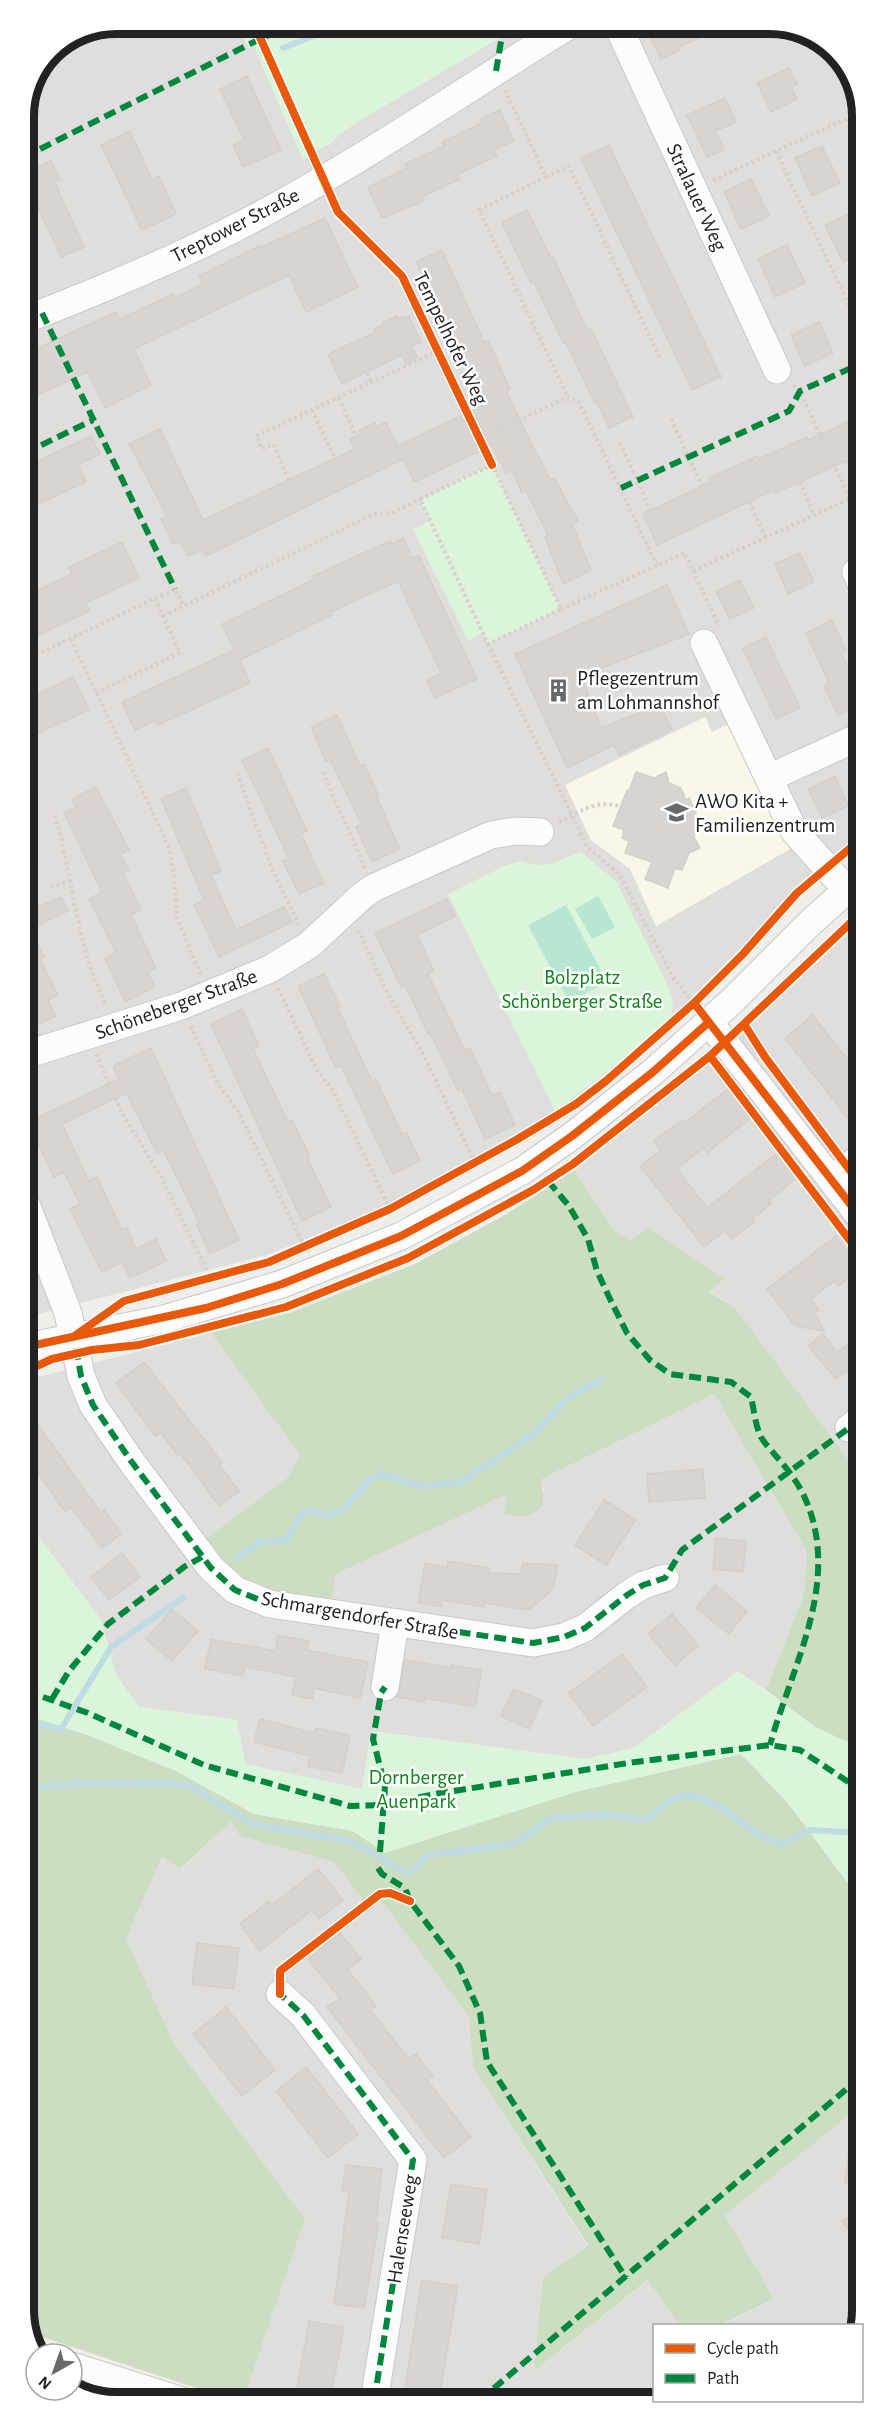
<svg xmlns="http://www.w3.org/2000/svg" width="887" height="2426" font-family="'Alegreya Sans',sans-serif">
  <rect width="100%" height="100%" fill="#f0eeeb"/>
  <path fill="#dfdedc" d="M116,24H237L249,48L254,46L328,146L340,134L357,122L523,24H777L831,47L860,92L861,834L796,891L690,1002L621,1061L550,1117L386,1206L267,1255L26,1317L24,111L51,51Z
    M861,922L862,1478L736,1309L709,1290L724,1278L631,1241L615,1231L574,1171L700,1071Z
    M211,1333L300,1455L288,1477L206,1538L219,1556L249,1580L330,1599L336,1574L508,1493L544,1491L542,1479L714,1394L807,1552L804,1594L766,1690L738,1671L634,1748L586,1759L372,1731L362,1789L245,1764L237,1720L139,1707L116,1675L101,1620L26,1520V1380Z
    M231,1822L240,1836L334,1862L363,1900L383,1903L469,2017L473,2067L587,2245L543,2277L534,2371L649,2280L679,2325L654,2326V2399L243,2401L305,2219L175,2045L126,1939L162,1855L181,1869Z
    M863,2104V2310L858,2325L720,2326L774,2299L725,2215Z"/>
  <path fill="#f8f7e8" d="M705,717L712,732L733,722L792,848L656,926L630,869L591,840L565,785Z"/>
  <path fill="#cbdec1" d="M574,1171L615,1231L631,1241L648,1227L724,1279L709,1291L736,1309L862,1478V1749L815,1727L766,1690L804,1594L807,1552L714,1394L542,1479L543,1504C530,1520 522,1517 504,1514L507,1494L336,1574L331,1599C312,1597 293,1596 275,1592C246,1585 223,1560 205,1539L288,1477L300,1455L211,1333L289,1313L415,1264L505,1215Z
    M26,1715L85,1734L176,1771L254,1814L353,1831L385,1853L575,1792L741,1754L788,1803L862,1902L863,2104L725,2215L774,2299L720,2325H679L648,2280L534,2371L543,2277L588,2245L473,2067L469,2017L383,1903L363,1900L334,1862L240,1836L231,1822L180,1869L162,1856L126,1939L175,2045L305,2219L243,2401H235L27,2332Z"/>
  <path fill="#daf5da" d="M237,24H277L282,35L309,24H523L357,122C338,135 323,149 303,160L254,47L249,48Z
    M492,464L561,609L488,644L483,633L468,641L413,529L430,521L420,500Z
    M581,852L616,881L667,984L673,1002L671,1017L622,1060L555,1111L448,894L504,866L521,861L535,865L550,864Z
    M26,1520L101,1620L116,1675L139,1707L237,1720L245,1764L362,1789L371,1731L586,1759L634,1748L738,1671L815,1727L862,1749V1902L788,1803L741,1754L575,1792L385,1853L353,1831L255,1814L176,1771L85,1734L26,1715Z"/>
  <path fill="#b7e6d2" d="M598,896L615,927L592,939L575,909Z
    M566,905L607,982L569,1002L528,925Z"/>
  <path fill="#e0dfde" d="M607,69L631,119L546,159L522,110Z
    M730,372L751,417L630,473L609,428Z
    M499,683L550,793L440,846L389,737Z
    M40,795L53,855L25,868V802Z
    M488,853L499,855L504,866L459,888L451,871Z"/>
  <g fill="none" stroke-linecap="round" stroke-linejoin="round">
    <path stroke="#bfdbe3" stroke-width="6" d="M283,48L344,24
      M237,1558L259,1542L287,1540L301,1514L311,1511L328,1515L345,1509L369,1480L382,1474L423,1486L461,1482L535,1433L567,1398L602,1379
      M26,1721L61,1729L111,1647L183,1598
      M26,1788L74,1784L170,1783L193,1787L253,1824L351,1841L409,1874L428,1855L514,1844L552,1818L606,1815L646,1819C657,1811 667,1800 680,1796C706,1789 744,1827 765,1838C771,1841 777,1843 783,1844L810,1830L862,1833"/>
  </g>
  <path fill="#d7d4d2" stroke="#d3d0cc" stroke-width="1.5" d="M644,24H729L679,47L680,50L661,59Z
    M789,68L797,84L791,87L797,99L771,112L757,83Z
    M247,76L281,150L243,167L233,145L244,140L220,89Z
    M725,98L736,122L715,131L724,150L707,157L687,115Z
    M500,110L514,141L494,150L497,156L458,174L460,179L421,197L423,201L382,218L368,187L407,168L405,164L444,146L442,142L482,123L480,119Z
    M130,131L152,179L159,176L176,214L142,230L101,145Z
    M609,145L721,377L692,390L581,158Z
    M822,146L840,183L812,196L795,158Z
    M51,161L60,179L55,181L60,195L84,247L61,257L37,206L31,209L24,194V173Z
    M751,179L769,216L741,229L724,192Z
    M527,210L551,258L553,257L588,331L591,329L633,417L609,428L597,402L595,403L566,342L563,343L534,282L531,283L502,222Z
    M853,212L860,227V254L843,262L825,225Z
    M325,218L358,287L306,312L289,275L134,349L151,385L105,408L87,372L25,401V354L116,312L120,319L173,294L174,298L203,284L199,276L261,245L262,247Z
    M787,245L805,283L775,297L758,259Z
    M442,250L484,342L488,340L510,389L506,391L538,458L539,457L550,480L554,478L578,521L572,524L591,570L563,584L545,537L548,535L526,491L522,493L512,470L506,473L492,445L414,482L403,459L206,556L202,550L188,556L180,542L173,544L161,519L167,516L129,444L160,429L203,520L355,449L350,439L360,434L359,431L375,423L376,427L386,422L399,450L397,446L486,404L462,352L459,353L416,262Z
    M397,316L398,318L409,316L421,342L411,346L417,358L406,364L401,355L342,384L328,354L376,332L374,329L384,325L383,322Z
    M819,322L833,353L805,366L791,335Z
    M860,416V456L847,463L846,461L775,493L774,490L657,545L643,514L711,482L709,478L758,456L759,459L807,437L809,440Z
    M91,436L100,454L78,465L86,482L25,510V467Z
    M403,538L412,558L419,556L477,679L435,698L427,680L441,673L398,581L330,612L332,615L240,660L250,683L158,725L156,720L135,730L122,702L234,650L222,624L315,579L313,576L390,541L392,544Z
    M122,542L139,578L86,603L89,611L35,637L31,630L25,633V596L72,574L69,567Z
    M800,553L814,582L788,594L775,564Z
    M740,580L754,608L730,619L716,591Z
    M667,585L689,634L581,676L601,728L660,705L672,730L619,755L614,745L567,768L515,654Z
    M832,620L846,651L841,653L861,695V705L838,715L824,686L829,683L806,633Z
    M766,637L800,708L776,719L743,648Z
    M73,677L89,710L25,739V700Z
    M337,715L360,766L364,764L379,797L377,798L400,849L372,862L356,827L362,825L330,759L326,761L311,727Z
    M268,748L307,831L301,834L324,883L299,894L283,861L289,859L242,760Z
    M636,772L654,778L666,772L669,783L681,788L686,800L689,798L696,813L693,815L698,826L694,837L700,848L689,853L682,870L675,868L668,888L645,879L652,862L625,853L629,841L622,838L624,830L613,826L627,790L629,791Z
    M835,776L848,806L822,818L808,789Z
    M96,787L129,850L120,854L129,870L123,873L141,910L131,915L156,968L148,972L155,987L125,1002L105,958L116,953L89,899L102,892L64,813L76,807L72,799Z
    M186,788L221,871L211,875L236,930L284,907L292,922L219,957L194,905L204,900L161,799Z
    M61,897L68,911L30,929L44,957L40,959L58,995L48,1000L56,1016L25,1031V913Z
    M447,899L455,916L417,935L434,971L428,974L465,1050L470,1048L492,1095L500,1092L515,1125L485,1139L462,1089L458,1091L430,1033L428,1034L405,985L401,987L375,933Z
    M324,974L340,1006L337,1007L372,1081L376,1079L402,1134L406,1132L420,1161L393,1174L341,1066L336,1068L298,986Z
    M242,1009L259,1046L253,1049L288,1122L292,1120L310,1156L307,1157L331,1207L302,1221L211,1024Z
    M813,1015L861,1077V1135L785,1038Z
    M151,1048L239,1240L210,1254L196,1224L199,1223L163,1149L157,1153L126,1093L62,1124L89,1181L97,1177L122,1230L127,1228L136,1249L156,1239L166,1261L130,1278L122,1262L102,1272L70,1209L80,1204L64,1172L54,1177L28,1122L119,1079L113,1066Z
    M728,1089L751,1118L707,1153L704,1148L677,1169L707,1208L777,1153L797,1178L769,1200L771,1204L752,1219L754,1222L732,1239L725,1231L704,1247L640,1166L661,1150L654,1141L682,1120L684,1123Z
    M836,1236L857,1264L851,1268L855,1273L838,1286L834,1281L811,1299L819,1310L815,1312L824,1331L795,1326L767,1289Z
    M823,1334L837,1352L853,1340L855,1342L862,1337V1360L836,1379L808,1346Z
    M144,1362L222,1462L219,1464L239,1491L219,1506L180,1453L177,1455L161,1433L155,1436L116,1383Z
    M26,1408L101,1513L104,1510L121,1534L102,1548L71,1507L65,1512L26,1455Z
    M703,1469L705,1498L649,1502L647,1474Z
    M604,1500L636,1520L606,1565L575,1545Z
    M716,1538L746,1541L743,1572L713,1569Z
    M122,1553L140,1577L109,1600L91,1577Z
    M448,1561L490,1568L489,1573L521,1574L523,1563L558,1565L553,1589L529,1610L484,1603V1607L442,1600L441,1607L418,1603L425,1563L447,1567Z
    M715,1585L747,1611L729,1634L696,1608Z
    M172,1609L198,1631L172,1661L146,1639Z
    M672,1614L698,1646L675,1665L648,1634Z
    M278,1635L309,1641L307,1650L368,1662L360,1698L314,1688L312,1699L292,1695L296,1677L245,1667L243,1676L205,1669L211,1639L275,1651Z
    M622,1654L647,1687L593,1726L569,1693Z
    M405,1660L451,1668V1665L482,1670L475,1707L425,1698L424,1702L397,1697Z
    M514,1689L542,1701L529,1729L501,1716Z
    M260,1719L315,1733L316,1728L350,1735L342,1773L308,1766L310,1756L254,1742Z
    M318,1869L343,1900L319,1919L312,1910L260,1951L240,1924L269,1901L272,1905Z
    M340,1933L361,1959L348,1970L376,2006L370,2010L409,2059L416,2054L433,2076L427,2080L471,2137L444,2158L327,2007L340,1998L308,1959Z
    M197,1943L239,1948L234,1989L192,1984Z
    M226,2007L275,2070L242,2096L193,2034Z
    M306,2067L358,2134L328,2158L276,2091Z
    M853,2122L863,2123V2185L845,2182Z
    M346,2165L382,2169L376,2223H379L364,2308L334,2304L349,2192H342Z
    M451,2184L487,2190L479,2244L442,2238Z
    M863,2206V2248L842,2222Z
    M422,2280L458,2286L439,2400L403,2399Z
    M309,2321L344,2327L330,2401H295Z"/>
  <g fill="none" stroke-linecap="round" stroke-linejoin="round">
    <defs>
      <path id="minor" d="M617,24L777,370
        M24,320C99,291 174,260 245,223C358,164 463,91 571,24
        M856,572L860,581
        M704,643L794,831L846,889
        M769,778L861,736
        M709,1022L861,1218
        M25,1055L181,1006L270,969L309,945L362,896L373,888L491,835L516,831L540,832
        M832,1179L861,1157
        M26,1204L68,1313L81,1376L93,1405L131,1461L211,1568L235,1590L270,1604L533,1643L564,1637L585,1628L627,1595L643,1585L665,1578
        M26,1347L164,1319L282,1284L401,1236L522,1171L572,1136L653,1072L732,1001L809,924L861,877
        M849,1428L862,1418
        M385,1687L395,1623
        M280,1994L303,2015L413,2160L374,2401
        M72,2366L183,2401"/>
    </defs>
    <use href="#minor" stroke="#c9c8c7" stroke-width="29"/>
    <path stroke="#dccecd" stroke-width="4" stroke-dasharray="3 3" stroke-linecap="butt" d="M505,90L546,177L479,210L568,397
      M776,151L860,329
      M546,177L569,166L660,358
      M713,180L848,118L860,143
      M332,200L338,212L402,276L561,609L488,644L420,499L492,465
      M406,352L410,364
      M367,373L371,383
      M793,385L800,391L822,439
      M339,398L356,436
      M312,410L335,458
      M671,419L702,486
      M480,439L568,397L579,402L657,566
      M620,443L651,511
      M833,463L850,499
      M289,480L273,444L262,449L256,436L438,351
      M800,482L814,515
      M749,502L766,538
      M693,571L719,626
      M561,609L685,553L693,571L860,494
      M163,616L184,606
      M71,639L163,834L170,852L174,875L177,918L201,975
      M488,644L588,848L620,875L674,979L694,1003
      M25,660L175,589L184,606L372,515L394,512L420,499
      M96,693L180,653L155,599
      M323,772L365,868
      M237,773L272,869L299,925
      M55,815C73,878 76,946 106,1005
      M559,822C584,810 597,798 624,808
      M51,887L70,881
      M358,930L389,996L422,1052L475,1162
      M278,988L317,1070L335,1094L390,1209
      M191,1026L216,1081L238,1111L304,1246
      M96,1054L122,1113L159,1173L210,1277
      M378,1868L380,1852"/>
    <use href="#minor" stroke="#fdfcfc" stroke-width="27"/>
    <path stroke="#00873e" stroke-width="6" stroke-dasharray="12 6" stroke-linecap="butt" d="M496,71L504,24
      M24,157L260,39L295,24
      M42,313L175,589
      M25,453L93,420
      M621,488L789,411L800,391L860,364
      M548,1181L569,1206L588,1239L597,1271L610,1299L627,1333L650,1360L670,1374L731,1382L751,1397C754,1409 755,1425 761,1437C764,1443 771,1449 775,1455C786,1467 797,1481 804,1496C843,1580 792,1665 770,1745
      M76,1348L81,1376L93,1405L131,1461L211,1568L235,1590L270,1604L533,1643L564,1637L585,1628L627,1595L643,1585L665,1578L682,1550L849,1428
      M26,1691L88,1713L204,1765L350,1806L384,1805L435,1794L628,1763L770,1745L800,1750L862,1791
      M52,1699L69,1671L108,1624L184,1567L202,1557
      M862,1791L856,1825L862,1828
      M380,1852L385,1786L373,1739L381,1693L385,1687
      M378,1868L382,1874L405,1888L410,1901L459,1966L480,2013L487,2062L626,2278
      M280,1989V1994L303,2015L413,2160L374,2401
      M480,2400L863,2075"/>
    <defs>
      <path id="cycleway" d="M254,24L338,212L402,276L492,465
        M694,1003L861,1218
        M744,1024L765,1057L861,1185
        M710,1056L861,1255
        M73,1337L124,1301L269,1262L390,1209L516,1140L576,1104L606,1081L694,1003L743,954L797,893L861,839
        M26,1347L206,1308L282,1284L401,1236L522,1171L572,1136L653,1072L709,1022
        M26,1371L52,1359L92,1350L139,1345L286,1307L408,1258L533,1190L573,1164L710,1056L861,913
        M280,1994V1971L380,1894L390,1893L410,1901"/>
    </defs>
    <use href="#cycleway" stroke="#fff" stroke-width="11"/>
    <use href="#cycleway" stroke="#e8590c" stroke-width="8"/>
  </g>
  <defs>
    <symbol id="building-bare" viewBox="-9 -9 18 18"><path d="M-4-6H4V6H1V3H-1V6H-4ZM-2.5-4.3h1.7v1.8h-1.7ZM.8-4.3h1.7v1.8H.8ZM-2.5-1h1.7V.8h-1.7ZM.8-1h1.7V.8H.8Z" fill="#6a6968" stroke="#fff" stroke-width="2.5" paint-order="stroke"/></symbol>
    <symbol id="school-bare" viewBox="-9 -9 18 18"><path d="M0-5L7-2L0 1L-7-2ZM-4 1L0 2.5L4 1V4Q0 6-4 4Z" fill="#6a6968" stroke="#fff" stroke-width="2.5" paint-order="stroke"/></symbol>
  </defs>
  <g fill-rule="evenodd">
    <use href="#building-bare" x="542" y="674" width="33" height="33"/>
    <use href="#school-bare" x="660" y="796" width="33" height="33"/>
  </g>
  <g text-anchor="middle" stroke-width="5" stroke-linejoin="round" paint-order="stroke">
    <g font-size="21" fill="#222" stroke="#fff">
      <text transform="translate(697 197) rotate(65)" y="7">Stralauer Weg</text>
      <text transform="translate(235 225) rotate(-27)" y="7">Treptower Straße</text>
      <text transform="translate(451 338) rotate(64)" y="7">Tempelhofer Weg</text>
      <text transform="translate(176 1004) rotate(-20)" y="7">Schöneberger Straße</text>
      <text transform="translate(360 1615) rotate(10)" y="7">Schmargendorfer Straße</text>
      <text transform="translate(402 2229) rotate(-81)" y="7">Halenseeweg</text>
    </g>
    <g font-size="21" fill="#222" stroke="#fff" text-anchor="start">
      <text x="577" y="685">Pflegezentrum<tspan x="577" dy="24">am Lohmannshof</tspan></text>
      <text x="695" y="808">AWO Kita +<tspan x="695" dy="24">Familienzentrum</tspan></text>
    </g>
    <g font-size="21" fill="#0c8416" stroke="#fff">
      <text x="582" y="984">Bolzplatz<tspan x="582" dy="24">Schönberger Straße</tspan></text>
      <text x="416" y="1784">Dornberger<tspan x="416" dy="24">Auenpark</tspan></text>
    </g>
  </g>
  <path d="M0 0H887V2426H0ZM116 34H770A82 82 0 0 1 852 116V2310A82 82 0 0 1 770 2392H116A82 82 0 0 1 34 2310V116A82 82 0 0 1 116 34Z" fill="#fff" fill-rule="evenodd"/>
  <path fill="none" stroke="#222" stroke-width="8" d="M116 34H770A82 82 0 0 1 852 116V2310A82 82 0 0 1 770 2392H116A82 82 0 0 1 34 2310V116A82 82 0 0 1 116 34Z"/>
  <rect x="653" y="2324" width="210" height="78" fill="#ffffff" stroke="#a7a7a7" stroke-width="1.5"/>
  <rect x="665" y="2344" width="30" height="9" fill="#e8590c" stroke="#a7a7a7" stroke-width="1.5"/>
  <text x="707" y="2354" font-size="18" fill="#222222">Cycle path</text>
  <rect x="665" y="2374" width="30" height="9" fill="#00873e" stroke="#a7a7a7" stroke-width="1.5"/>
  <text x="707" y="2384" font-size="18" fill="#222222">Path</text>
  <g transform="translate(54 2372) rotate(220)"><circle r="28" fill="#ffffff" stroke="#a7a7a7" stroke-width="1.5"/>
  <path d="M0-4.5L10 22L0 15L-10 22Z" fill="#6a6968"/>
  <text y="-9" font-size="16" font-weight="bold" text-anchor="middle" fill="#222222">N</text>
  </g>
</svg>
